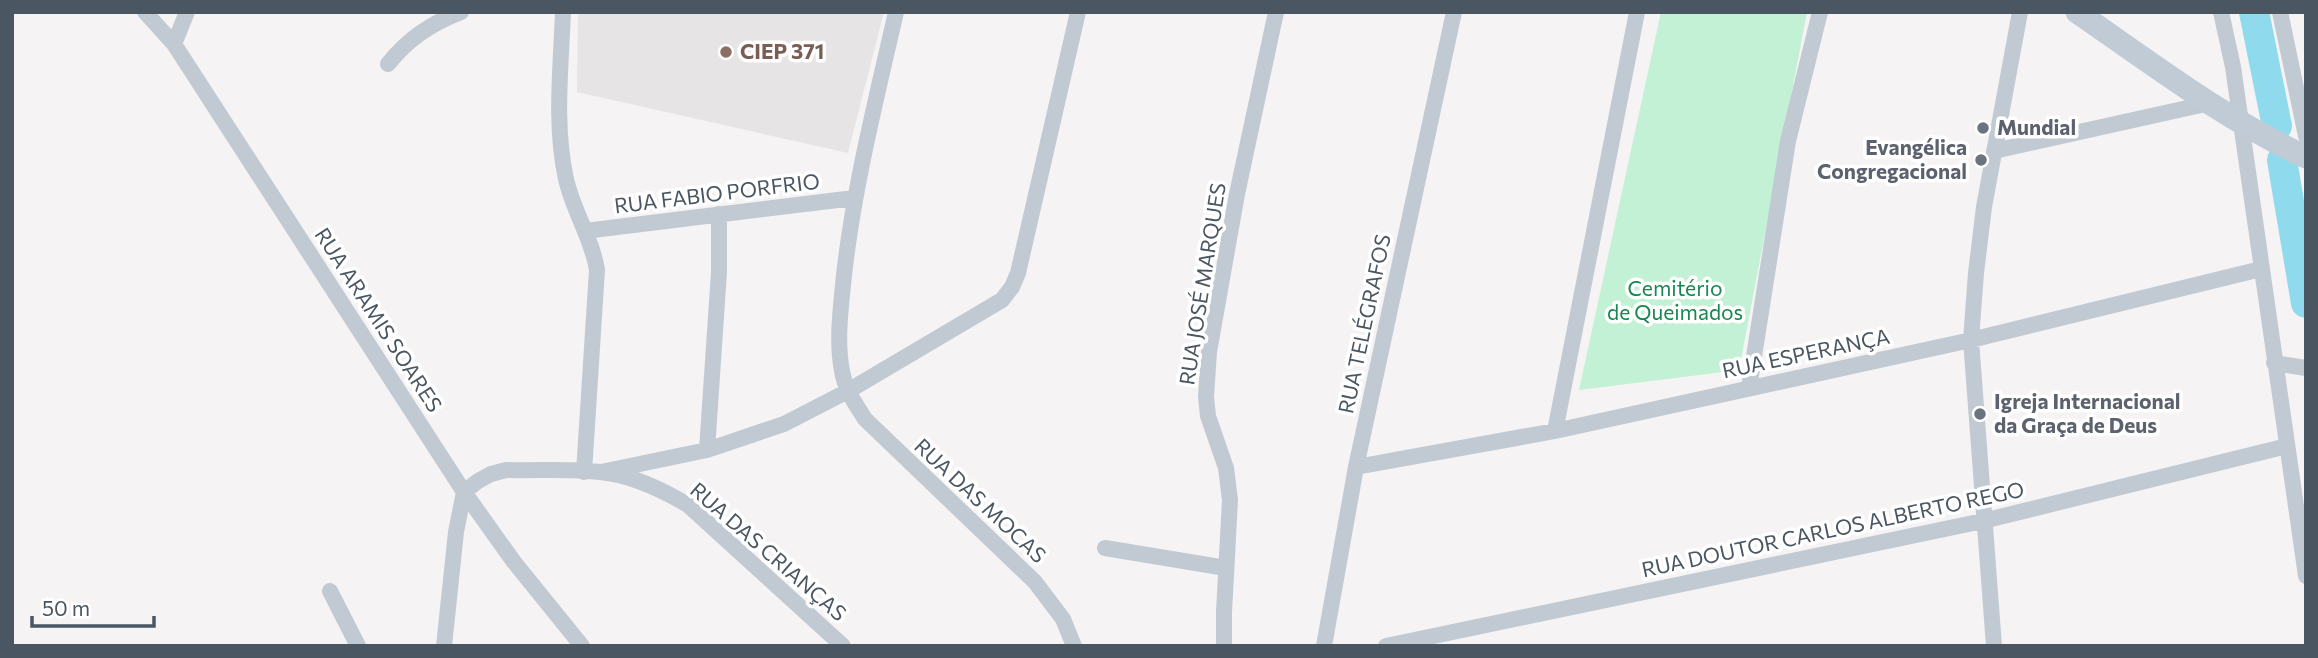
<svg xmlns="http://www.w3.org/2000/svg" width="2318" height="658" font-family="Commissioner,sans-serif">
  <rect width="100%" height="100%" fill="#f5f3f3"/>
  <path fill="#e6e4e5" d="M578,12H884L848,153L577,92Z"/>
  <path fill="#c3f1d5" d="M1661,12H1807L1739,370L1579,390Z"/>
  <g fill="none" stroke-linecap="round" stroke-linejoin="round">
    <path stroke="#90daee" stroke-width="30" d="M2254,12L2277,126
      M2282,160L2306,303"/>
    <path stroke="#c1cad2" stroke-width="16" d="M145,12L174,44L464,492L514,562L582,646
      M563,12C561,67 554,125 566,179C573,211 592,238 597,270L584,472
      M896,12C876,100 854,186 844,275C841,307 836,340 842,371C845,390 855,403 865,419L1035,582L1063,619L1074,646
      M2221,12L2233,67L2306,576
      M2280,12L2306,136
      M174,44L187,12
      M388,64C408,39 430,24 461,12
      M1994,151L2210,103
      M585,231L854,198
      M2274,363L2306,368
      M1749,388L1788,141L1820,12
      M1555,431L1637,12
      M707,450L719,272V214
      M1356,467L1555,431L1971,340L2261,269
      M601,472L707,450L784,424L848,391L1002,300L1012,287L1018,273L1078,12
      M1105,548L1226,568
      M330,591L358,646
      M444,646L456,532L464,492L478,481L491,474L506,470C537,471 570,468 600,472C632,475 661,489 688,505L843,646
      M1224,646V612L1230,500L1226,468L1208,416L1206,397L1209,352L1237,194L1276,12
      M1324,646L1356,467L1454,12
      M1386,646L1983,521L2287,446
      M1994,646L1971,340L1976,273L1984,207L2020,12"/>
    <path stroke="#c1cbd6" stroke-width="23" d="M2077,12C2151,63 2224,119 2306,157"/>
  </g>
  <circle fill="#8d6e63" stroke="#fff" stroke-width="2.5" cx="726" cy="52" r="7"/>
  <g fill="#6b7280" stroke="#fff" stroke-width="2.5">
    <circle cx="1983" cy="128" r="7"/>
    <circle cx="1981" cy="160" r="7"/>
    <circle cx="1980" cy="414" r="7"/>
  </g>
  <g text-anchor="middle" stroke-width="7" stroke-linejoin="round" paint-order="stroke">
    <g font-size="21" font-weight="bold" fill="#785e54" stroke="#fff" text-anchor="start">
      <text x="740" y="59">CIEP 371</text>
    </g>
    <g font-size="21" font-weight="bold" fill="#5b616d" stroke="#fff" text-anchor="start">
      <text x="1997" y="135">Mundial</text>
      <text x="1967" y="155" text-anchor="end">Evangélica<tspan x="1967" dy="24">Congregacional</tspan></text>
      <text x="1994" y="409">Igreja Internacional<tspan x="1994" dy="24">da Graça de Deus</tspan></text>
    </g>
    <g font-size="21" fill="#4a5661" stroke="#fff">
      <text transform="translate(717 194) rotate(-7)" y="7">RUA FABIO PORFRIO</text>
      <text transform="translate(1203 284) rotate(-81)" y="7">RUA JOSÉ MARQUES</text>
      <text transform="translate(378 320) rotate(57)" y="7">RUA ARAMIS SOARES</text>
      <text transform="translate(1365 324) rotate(-78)" y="7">RUA TELÉGRAFOS</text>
      <text transform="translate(1806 354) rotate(-12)" y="7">RUA ESPERANÇA</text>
      <text transform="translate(980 501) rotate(43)" y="7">RUA DAS MOCAS</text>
      <text transform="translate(1833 530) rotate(-12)" y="7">RUA DOUTOR CARLOS ALBERTO REGO</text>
      <text transform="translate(768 552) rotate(41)" y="7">RUA DAS CRIANÇAS</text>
    </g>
    <g font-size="21" fill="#17864f" stroke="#fff">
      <text x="1675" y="296">Cemitério<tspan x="1675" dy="24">de Queimados</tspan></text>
    </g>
  </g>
  <rect width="2318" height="658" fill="none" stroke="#4a5661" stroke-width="28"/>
  <path d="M32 616v10h122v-10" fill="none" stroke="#4a5661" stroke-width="3.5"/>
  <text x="42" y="616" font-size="21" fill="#4a5661" stroke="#ffffff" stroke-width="5" paint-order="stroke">50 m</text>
</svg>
